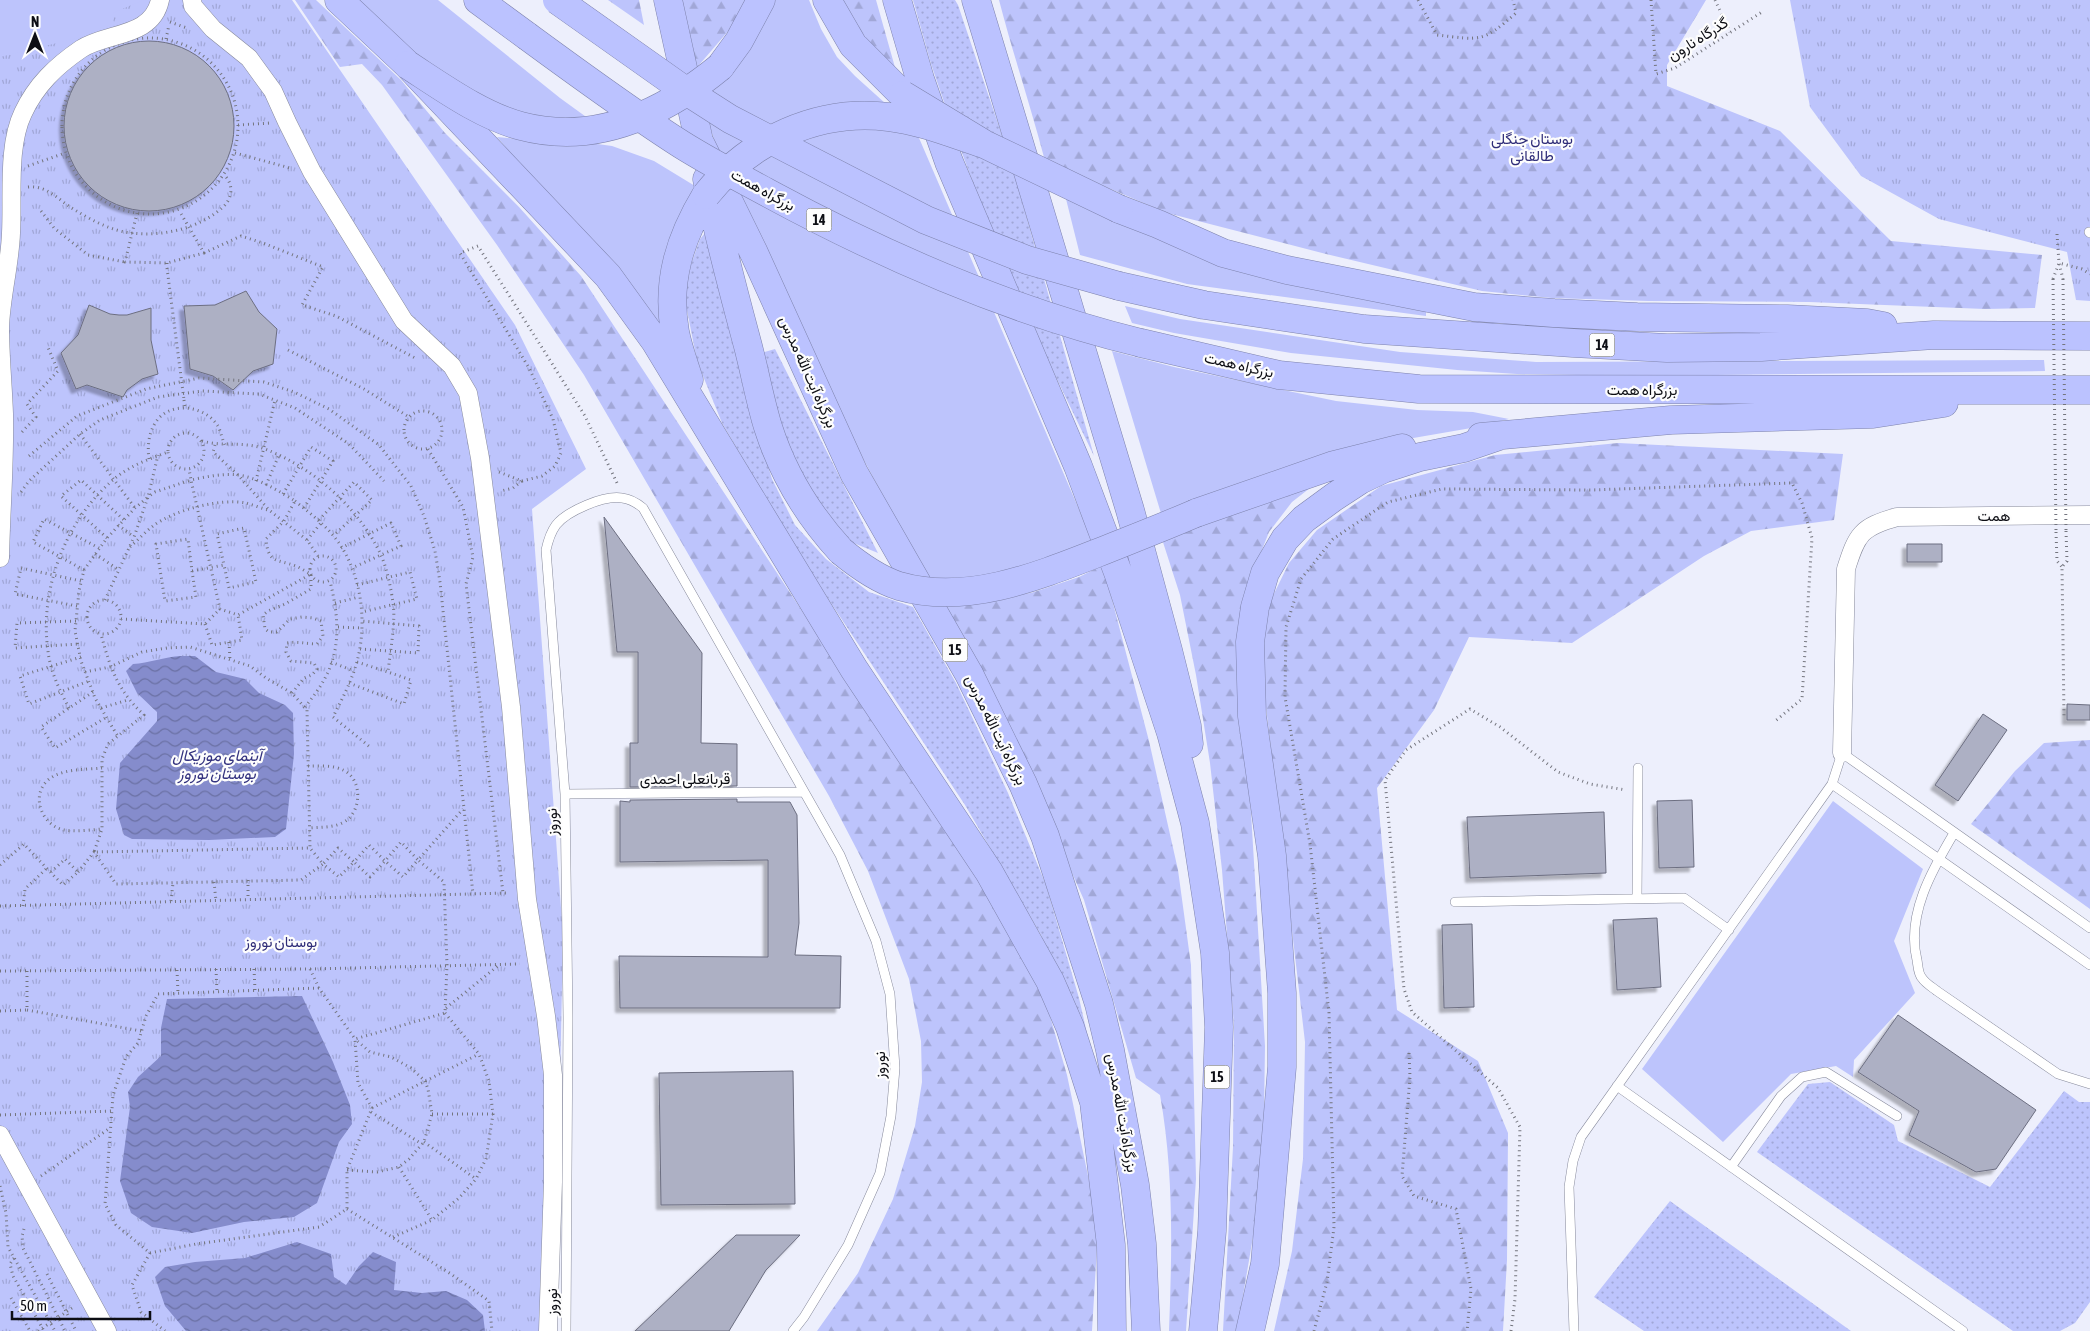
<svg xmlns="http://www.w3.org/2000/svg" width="2090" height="1331" font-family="'Asap Condensed',Vazirmatn,sans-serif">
  <defs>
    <pattern id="grass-dots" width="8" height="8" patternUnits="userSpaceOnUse" patternTransform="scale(1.25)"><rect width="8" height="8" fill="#bdc4fc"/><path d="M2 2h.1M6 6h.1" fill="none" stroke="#a1a7d7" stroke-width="1.8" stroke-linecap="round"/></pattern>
    <pattern id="forest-firs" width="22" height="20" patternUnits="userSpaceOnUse" patternTransform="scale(1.25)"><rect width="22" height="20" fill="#bdc4fc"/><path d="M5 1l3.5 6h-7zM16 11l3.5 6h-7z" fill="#a1a7d7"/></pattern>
    <pattern id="park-tufts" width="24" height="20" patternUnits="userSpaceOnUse" patternTransform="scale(1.25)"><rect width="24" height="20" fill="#bdc4fc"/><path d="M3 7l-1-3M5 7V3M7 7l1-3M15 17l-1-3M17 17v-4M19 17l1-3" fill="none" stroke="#a1a7d7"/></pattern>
    <pattern id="water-waves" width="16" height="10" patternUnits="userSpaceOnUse" patternTransform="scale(1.25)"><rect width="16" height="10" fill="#858ccc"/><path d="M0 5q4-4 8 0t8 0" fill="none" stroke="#6b71a4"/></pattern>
    <filter id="shadow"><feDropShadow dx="-4.5" dy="4.5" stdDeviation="1" flood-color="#0004"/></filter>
  </defs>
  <rect width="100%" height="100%" fill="#edeffc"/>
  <path fill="url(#grass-dots)" d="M913,0H955L958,5L1011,162L1094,456L1009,280L955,134L931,64Z
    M705,233L750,408L772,479L795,525L826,559L869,592L913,607L956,683L1008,793L1046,885L1079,998L1091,1051L1041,935L965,805L803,561L722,423L697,361L685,300L689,270L700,239Z
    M775,349L878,553L851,542L835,531L791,465L758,354Z
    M1830,1082L1894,1125L1898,1141L1990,1187L2064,1091L2079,1102H2090V1302L2075,1323L2060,1331H2013L1757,1152L1808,1084Z
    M1670,1201L1851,1331H1644L1594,1297Z"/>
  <path fill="url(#forest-firs)" d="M295,0H316L401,80L445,133L519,207L581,276L845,676L977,869L1043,992L1067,1075L1092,1195L1097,1247L1092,1331H817L858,1273L893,1199L915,1126L922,1082L921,1041L909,979L868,871L829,796L584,375L497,245L382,85L362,64L340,67Z
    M608,0H639L644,25Z
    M681,0H749L730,29L693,72Z
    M833,0H876L898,78Z
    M999,0H1706L1667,65V86L1780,131L1891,241L2042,255L2035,308L1985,309L1809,302L1648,301L1552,298L1482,291L1326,254L1167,213L1045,161C1031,107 1013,54 999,0Z
    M1618,443L1843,454L1834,520L1751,531L1704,556L1572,643L1469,637L1434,710L1377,788L1397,1010L1478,1061L1508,1133L1507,1260L1503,1331H1274L1292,1251L1303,1159L1305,1042L1261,664L1266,610L1289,563L1317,530L1381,486L1495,455Z
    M1319,481L1292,502L1269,532L1254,570L1249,779L1265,1046L1263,1178L1237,1331H1223L1233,1147L1234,1026L1222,870L1210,763L1196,675L1180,595L1161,536Z
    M1103,565L1149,741L1178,870L1191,965L1196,1179L1186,1331H1169C1172,1252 1174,1172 1160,1095L1136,1078L1084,900L1040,801L941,604L1031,593L1079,577Z
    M2090,740V909L1971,824L2015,771L2044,743Z"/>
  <path fill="url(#park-tufts)" d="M0,0H292L515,325L586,469L532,509L563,935L555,1331H0Z
    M1790,0H2090V301L2076,300L2067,252L1939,219L1861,176L1810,107Z"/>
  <path fill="#bdc4fc" d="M0,0H143L113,13L114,29L0,57Z
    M356,0H438L560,98L589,119H543L523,115L455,85L398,41Z
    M766,0H809L821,29L837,57L855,76L916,131L1103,565C1048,589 1001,603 941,604L822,382L717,148L699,94Z
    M497,137L548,142L590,143L612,146L654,161L695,186L677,223L664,335Z
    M1066,199L1426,306V316L1187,284L1080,255Z
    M1125,306L1180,319L1400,352L1536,362L2044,360L2045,371L1630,376L1517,374L1457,370L1291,353L1174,333L1132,323Z
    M1112,351L1174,367L1336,401L1417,410L1473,412L1509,419L1477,427L1396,441L1163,520Z
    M1833,801L1923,869L1894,941L1915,993L1854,1060L1853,1077L1836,1066L1791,1074L1723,1142L1642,1069Z"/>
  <path fill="url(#water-waves)" d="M181,656H195L216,672L245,679L259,693L285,705L293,713L294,754L286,829L275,837L209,840L132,839L124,835L116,809L120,763L157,721V712L137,693L126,671L133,664C149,663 164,657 181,656Z
    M302,996L333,1062L350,1105L352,1124L339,1142L317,1203L294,1217L244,1222L192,1233L152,1227L131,1213L120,1181L130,1107L128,1092L138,1077L161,1056V1028L167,999Z
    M297,1242L331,1254L334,1277L346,1285L359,1266L373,1252L396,1262L394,1290L422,1293L446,1291L467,1300L483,1315L485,1331H186L165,1306L155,1277L165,1267L195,1262L245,1258Z"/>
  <path fill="#adb0c4" stroke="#6c6e81" filter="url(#shadow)" d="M64 126a85 85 0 1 1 170 0a85 85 0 1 1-170 0Z
    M246,291L259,312L277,329L273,364L253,371L233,390L213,376L190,369L184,306L215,305Z
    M89,305L110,314L119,315H127L151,308V340L158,374L142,379L127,390L123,397L87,385L76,389L61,353L78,335Z
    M604,517L702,653L701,743L737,744V786L630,787V743H638V652H617Z
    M1907,544H1942V562H1907Z
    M2067,704L2090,705V720H2067Z
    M1983,714L2007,730L1958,801L1935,785Z
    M737,799V802H790L797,815L799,923L795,955L841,956L840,1008H620L619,956L768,957V860L620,862V801L630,802V800Z
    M1692,800L1694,867L1659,868L1657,801Z
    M1604,812L1606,873L1470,878L1467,817Z
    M1657,918L1661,987L1617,990L1613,920Z
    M1472,924L1474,1007L1444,1008L1442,925Z
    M1898,1015L2036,1110L1996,1169L1976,1172L1909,1135L1919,1111L1858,1072Z
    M793,1071L795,1204L661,1205L659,1073Z
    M736,1235H800L766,1270L729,1331H635Z"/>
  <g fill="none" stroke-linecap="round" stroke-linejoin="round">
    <defs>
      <path id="lane" d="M2089,232L2090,233
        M1832,784L2090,965
        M565,794L804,792
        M1954,833C1932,870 1906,915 1917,960C1918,965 1918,974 1922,978C1925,983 1932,987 1937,991L2058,1074L2090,1084
        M1637,899L1638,768
        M1455,902L1684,898L1729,930
        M1617,1086L1963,1331
        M1731,1167L1781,1096L1802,1077L1826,1072L1897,1116
        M566,1331L568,1018L565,794L546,550C548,541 550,533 556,525C567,511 604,495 622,498C631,499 637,503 643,508L840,855L876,941L890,994L895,1068L891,1116L880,1173L848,1245L804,1317L793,1331
        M1574,1331L1569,1187L1573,1161L1581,1137L1832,784L1842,753L2090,928"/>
      <path id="street" d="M192,0L193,6L213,29L249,58L273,91L287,122L312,172L404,321L452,366L468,393L480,458L511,707L527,899L546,1016L553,1075V1182L548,1331
        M0,558C1,510 5,462 4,414C3,385 0,356 0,327C1,296 10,264 11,233C13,197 7,146 23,113C36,85 56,66 81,49C107,32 152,38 160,0
        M1842,753L1846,569C1857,534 1861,527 1897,517L2090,515
        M0,1135L107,1331"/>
      <path id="highway" d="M339,0L408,65L608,276L655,341L854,669L989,872L1050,981L1070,1027L1094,1102L1111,1245L1112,1331
        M478,0L527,36
        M668,0L699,141L754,253L854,473L969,674L1023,784L1045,836L1099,1004L1110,1050L1135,1185L1142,1244L1146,1331
        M827,0L853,45L903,95
        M897,0L920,79L949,162L1078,466L1119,575L1171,733L1195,823L1215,953L1219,1027L1212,1231L1203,1331
        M976,0L1130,510L1168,650L1187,726L1189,744
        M720,67L739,41L761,0
        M707,179C718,235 733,290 748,346C755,373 760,401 768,427C783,474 808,515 841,551
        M1119,209L1158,224L1223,253L1287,270L1474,307L1554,313L1637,317L1787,319L1867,323L1883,326
        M1119,286L1204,305L1364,329L1573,343L1667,348L1761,347L1934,335L2090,336
        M1141,343L1279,375L1419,389L2090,390
        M689,380C684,364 678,348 675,332C666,281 680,238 706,195
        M1481,437L1671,420L1873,414L1944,403
        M1196,513L1334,465L1402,448
        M1250,1331L1265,1264L1282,1067V993L1272,856L1252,716L1250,642L1255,607L1265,573L1285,539L1304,519L1334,497L1360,480L1383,469L1420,457L1464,448L1499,436"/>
    </defs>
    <use href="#lane" stroke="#878a9c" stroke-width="10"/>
    <use href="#street" stroke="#878a9c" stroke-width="19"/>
    <use href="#highway" stroke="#7e83ad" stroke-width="29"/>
    <path stroke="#74757e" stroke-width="3" stroke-dasharray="1 4" stroke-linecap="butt" d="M1418,0L1437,35C1481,40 1482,43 1516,13L1513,0
      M1651,0L1656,74L1675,68L1762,12
      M1715,0L1730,32
      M170,22L187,28
      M62 126a88 88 0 1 1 176 0a88 88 0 1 1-176 0Z
      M166,39L169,25
      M238,125L270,123
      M235,153L290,168
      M28,166L65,153
      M28,187C48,185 59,201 75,210C91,220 112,231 131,233C163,237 202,228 225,205C233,196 233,183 224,175
      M41,211L54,228L88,255L125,262
      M137,213L125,262L167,263L204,253L180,212
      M2057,234L2059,263L2063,279
      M204,253L241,236L263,243L323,267L302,305L336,316L417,359
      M167,263V268
      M2053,279L2059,263L2082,269L2090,274
      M288,350L364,389L409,417
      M184,400L185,408
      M404 430a19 19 0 1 1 38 0a19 19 0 1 1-38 0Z
      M22,432L36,417L27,404L58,371L47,345
      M168 451a18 18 0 1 1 36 0a18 18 0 1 1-36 0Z
      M80,434L135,508
      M202,441C223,447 244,441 265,449C314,468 359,508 381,555C387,569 391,588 393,603C396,621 390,653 388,672L357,662
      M215,445L213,452L238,475L269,510L307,540L318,556
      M428,449L463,507L473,557L466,584L503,893
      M29,456L77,416L146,389L199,378L264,382L294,392L329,409L379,445L411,486L424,516L435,551L440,582L473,894
      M149,459C147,445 149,429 159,418C175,401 206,407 218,426C221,432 222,439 225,445
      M499,472L522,481L513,488L501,491
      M256,481L275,400
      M522,481L542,476L555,466L561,453L553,419L529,368L460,253L478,246L585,416L618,485
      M266,485L279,455
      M21,492L29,481L80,434L100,420L158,397L202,391L259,394L295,408L349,444L384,481
      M283,494L311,447L333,461L304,508
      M295,501C311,514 327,526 339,543C365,581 369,637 351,679C346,692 339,705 333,717L370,747
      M319,520L354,482L372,500L333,536
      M118,525L134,537
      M2066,531L2067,561L2062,567L2064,716H2067
      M2056,532L2057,561L2062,567
      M107,538L61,496L81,480L124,520
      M307,540L321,523
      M130,547C138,540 145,532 153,526C174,510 220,498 246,503C253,505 261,508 268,510
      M341,548L391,523L401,546L352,568
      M95,554L119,570
      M310 569a13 13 0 1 1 26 0a13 13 0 1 1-26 0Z
      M84,570L33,542L44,519L99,548
      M192,571L196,597L165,601L156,544L188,539L192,571L224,565L217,534L244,528L256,582L229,588L224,565
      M357,585L410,572L417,599L362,612
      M87 617a17 17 0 1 1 34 0a17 17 0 1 1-34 0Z
      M105,600L134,537L148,497L155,492L191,480L189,469
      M335,603L359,597
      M77,606L15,594L21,568L81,581
      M121,619L205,624L220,609
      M76,621L17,623L15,648L78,644
      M205,624L212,645L242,640L238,615
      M338,627L362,628
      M229,642L230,660
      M360,649L418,653L419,626L362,621
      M81,657L20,676L29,704L89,681
      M331,662L354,671
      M85,672L110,667L142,652L167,648L190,647L250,666L266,678L292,693L307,710L310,848L94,852L102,829V759L108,744L144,715C118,691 110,668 101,634
      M349,683L404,704L411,680L388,672
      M93,692L41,727L55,748L107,717
      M292,693L304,678L312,675L317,669L314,663L291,661L286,652L287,643C298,641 306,644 317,644L323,636L321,621L313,618L302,617L290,619L277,632H269L265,629L263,615L268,611L285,604L311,589V574C306,572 301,568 296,566C277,559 268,564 266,539L284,521L295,501C279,491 256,477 238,475C223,473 205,477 191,480L220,609L238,615L311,574
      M305,707C312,698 320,688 325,678C342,647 338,614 330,581
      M69,708C60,691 50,671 48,651C39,589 66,520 113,480C129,466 149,459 168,452
      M101,708L128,700
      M117,735L95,698L81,661L75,631L79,591L84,570L107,538L135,508L148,497L158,455
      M308,766C319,766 333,765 343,770C363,779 362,812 344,822C333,828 321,827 309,828
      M102,768C85,770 59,768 46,782C31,798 43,826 64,830C75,832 90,830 102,829
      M0,865L24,844C37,858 50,872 63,885L78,872L65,859L51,872
      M78,872L94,852L116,884L301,880L323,864L339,877L354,862L370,877L385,861L403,877L418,860L401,842L385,861L369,845L354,862L338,848L323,864L310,848
      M248,880V899
      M214,882L216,901
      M171,901L173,883
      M0,906L509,893
      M23,906L25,889L47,868
      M216,969L217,992
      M254,969L255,990
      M310,969L319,988L355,1039L445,1013L447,965L444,882L418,860L463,809
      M177,970L178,993
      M0,971L310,969L520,964
      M319,988L158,994L146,1016L138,1043L126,1057L113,1095L105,1204L116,1225L150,1253L196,1244L319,1227L347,1209V1170L372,1108L358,1083L355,1039
      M446,1008L499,965
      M27,1010L141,1031
      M0,1011L27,1010V971
      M1409,1053L1410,1077L1402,1176L1414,1196L1456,1209L1471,1289L1467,1331
      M372,1108L479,1054
      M371,1112L422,1144
      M432,1114H493
      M0,1115L112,1111
      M424,1142L476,1179
      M399,1167L432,1220
      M347,1170L377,1172L399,1167L409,1159L424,1142L432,1114L428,1089L425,1081L411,1068L391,1057L370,1052L355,1039
      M41,1176L110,1128
      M0,1186L6,1213L8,1247L55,1331
      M347,1209L451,1274L489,1301L492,1331
      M24,1229L22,1236L23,1248L65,1331
      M393,1237L432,1220L459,1198L476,1179L486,1159L493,1114L489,1081L479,1054L445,1013
      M150,1253L132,1285L141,1312L165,1331
      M14,1258L10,1264L13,1276L44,1331
      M47,1274L76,1331
      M11,1298L30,1331
      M38,1331L75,1306
      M1314,1331L1327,1282L1334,1227L1329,1013L1310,844L1285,697L1286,627L1301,579L1333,539L1388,502L1442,489L1591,490L1792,483L1802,503L1812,538L1802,699L1774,722
      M1511,1331L1515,1299L1520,1127L1498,1088L1412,1012L1404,989L1385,780L1406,750L1470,709L1500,727L1558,772L1590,784L1626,790"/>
    <use href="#lane" stroke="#fff" stroke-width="9"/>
    <use href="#street" stroke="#fff" stroke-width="18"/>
    <use href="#highway" stroke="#bbc2ff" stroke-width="28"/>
    <defs>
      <path id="highway-bridge" d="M557,0L680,87L730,119L926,220L1027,260L1119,286
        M527,36C576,72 625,108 676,141C705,160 737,176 768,193C886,257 1010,311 1141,343
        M408,65C442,87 482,116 521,126C596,146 664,113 720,67
        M903,95L984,144L1119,209
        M706,195C750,140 818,108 889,117C922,121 953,134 984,144
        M841,551C858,565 877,579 899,586C968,606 1041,575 1105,550C1135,538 1166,526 1196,513"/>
    </defs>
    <use href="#highway-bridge" stroke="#7e83ad" stroke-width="29" stroke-linecap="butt"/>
    <path stroke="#74757e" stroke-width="3" stroke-dasharray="1 4" stroke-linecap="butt" d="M167,268L184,400
      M2053,279L2056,531
      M2063,279L2066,530"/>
    <use href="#highway-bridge" stroke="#bbc2ff" stroke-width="28"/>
  </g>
  <g text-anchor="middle" stroke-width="4.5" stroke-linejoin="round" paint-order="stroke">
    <g fill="#fdfdfd" stroke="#55565a" stroke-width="1">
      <rect x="806.5" y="208.5" width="25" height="23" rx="4"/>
      <rect x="1589.5" y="333.5" width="25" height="23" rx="4"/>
      <rect x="942.5" y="638.5" width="25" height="23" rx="4"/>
      <rect x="1204.5" y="1065.5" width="25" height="23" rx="4"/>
    </g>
    <g font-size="14" font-weight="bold" fill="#0d0e14">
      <text x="819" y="225">14</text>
      <text x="1602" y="350">14</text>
      <text x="955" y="655">15</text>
      <text x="1217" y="1082">15</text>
    </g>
    <g font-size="15" fill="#0d0e14" stroke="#fdfdfd">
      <text transform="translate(1698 39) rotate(-32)" y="5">گذرگاه نارون</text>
      <text transform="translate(763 190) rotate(29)" y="5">بزرگراه همت</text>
      <text transform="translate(1239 365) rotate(13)" y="5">بزرگراه همت</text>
      <text transform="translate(808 372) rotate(66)" y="5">بزرگراه آیت الله مدرس</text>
      <text x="1642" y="395">بزرگراه همت</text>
      <text x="1994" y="521">همت</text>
      <text transform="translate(996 730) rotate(64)" y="5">بزرگراه آیت الله مدرس</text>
      <text x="685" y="784">قربانعلی احمدی</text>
      <text transform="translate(552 822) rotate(-91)" y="5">نوروز</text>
      <text transform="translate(880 1065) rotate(-90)" y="5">نوروز</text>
      <text transform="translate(1122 1113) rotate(80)" y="5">بزرگراه آیت الله مدرس</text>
      <text transform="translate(552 1302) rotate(-90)" y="5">نوروز</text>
    </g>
    <g font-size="15" fill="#2f2d79" stroke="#fdfdfd">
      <text x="1532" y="144">بوستان جنگلی<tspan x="1532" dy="17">طالقانی</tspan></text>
      <text x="281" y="947">بوستان نوروز</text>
    </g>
    <g font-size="16" font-style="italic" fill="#33327f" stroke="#fdfdfd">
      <text x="217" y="761">آبنمای موزیکال<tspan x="217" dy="18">بوستان نوروز</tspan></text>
    </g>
  </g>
  <g transform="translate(35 35)" stroke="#fdfdfd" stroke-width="4" paint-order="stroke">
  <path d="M0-4L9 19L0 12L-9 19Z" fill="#0d0e14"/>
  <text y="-8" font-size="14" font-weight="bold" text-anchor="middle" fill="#0d0e14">N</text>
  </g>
  <path d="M12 1311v8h138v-8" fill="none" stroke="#0d0e14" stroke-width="2.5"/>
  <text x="20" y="1311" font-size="15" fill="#0d0e14" stroke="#fdfdfd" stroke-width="4" paint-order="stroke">50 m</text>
</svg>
